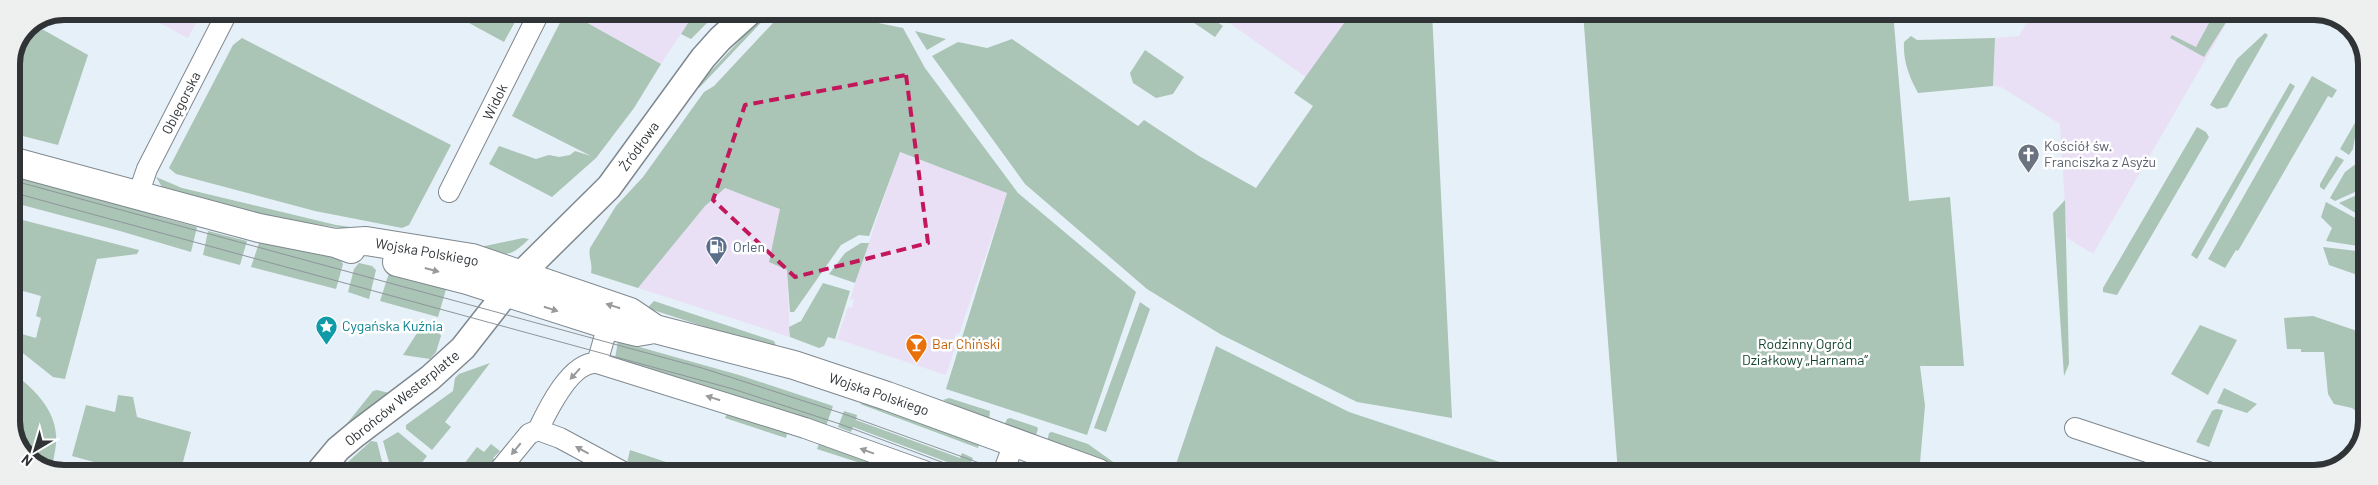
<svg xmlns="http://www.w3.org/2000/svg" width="2378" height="485" font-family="Barlow,sans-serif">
  <rect width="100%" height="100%" fill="#e6f0f8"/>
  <path fill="#eae0f5" d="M137,11H203L188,38Z
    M566,11L695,12L661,64Z
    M1214,12H1355L1307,78Z
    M2033,12H2233L2093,254L2067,238L2060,124L2001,87L1993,86L1995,38L2019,36Z
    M899,152L1007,193L959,334L956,333L954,340L957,342L946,375L837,339L848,307L852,308L854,300L850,299Z
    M724,188L781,209L769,262L787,270L790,337L638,288L705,206Z"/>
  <path fill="#aac4b5" d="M447,11H521L504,42Z
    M566,11L661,64L634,108L596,158L552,197L489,164L499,146L536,159L549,155L559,157L570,155L575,151L591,156L512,116Z
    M695,12H718L691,39L681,34Z
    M766,12H771L699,88L697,86Z
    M787,12H824L903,28L925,68L1018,193L1136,292L1087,435L946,389L1007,193L900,152L869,236L859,235L841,245L794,312H790L787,270L769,262L780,209L725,188L705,206L638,288L591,273C593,263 588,257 590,248L616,206L643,177L704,92L714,86L773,23Z
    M1178,12H1202L1223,26L1215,37Z
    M1352,12H1432L1452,418L1357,402L1220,334L1147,289L1025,184L932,56L958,42L987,48L1012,39L1138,126L1144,120L1199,156L1256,188L1313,106L1294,93Z
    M1583,12H1893L1909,201L1950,197L1964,366H1920L1925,406L1919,474L1618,473Z
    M2214,14L2228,19L2204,57L2170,38L2172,35L2196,47Z
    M44,20L40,28L88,55L58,145L11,133V64L27,27Z
    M915,31L946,39L927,50Z
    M2265,33L2268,35L2227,107L2217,109L2210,105L2237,59Z
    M1911,36L1917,40L1995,38L1993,86L1918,93C1909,77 1903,61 1904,42Z
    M242,38L451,145L409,225L402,228L315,211L176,174L169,168L233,45Z
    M1145,50L1184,77L1173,94L1156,98L1133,83L1130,73Z
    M2312,76L2337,90L2332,98L2328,96L2238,251L2236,250L2225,268L2208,259Z
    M2290,83L2295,86L2197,259L2191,255Z
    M2360,114L2365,117L2355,137L2353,149L2349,155L2340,149Z
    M2197,127L2206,132L2209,137L2117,295L2103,292V288Z
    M2336,156L2344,160L2324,190L2320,187V184Z
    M2357,163L2361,165L2356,178L2366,183V187L2335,201L2330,198L2345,172Z
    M11,170L161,211L160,217L197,227L191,252L120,231L11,202Z
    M156,177L182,188L336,225L399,234V237L283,219L171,191L162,187Z
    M2366,191V211L2359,215L2339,203Z
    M2065,200L2069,364L2064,376L2053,213Z
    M2326,202L2366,224V278L2329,265L2323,247L2357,251L2358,246L2326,241L2332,228L2321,217Z
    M11,217L139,250L137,254L97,259L65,379L53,377L14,346L18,333L36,338L41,318L36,316L41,296L12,288Z
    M208,231L247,241L240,265L203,255Z
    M523,238L529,239C510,258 504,257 480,247Z
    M260,240L339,257L343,264L336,289L251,267Z
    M861,243H869L855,283L829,274L845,253Z
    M359,263L372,266L376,270L369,299L348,292L354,269Z
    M392,272L447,286L438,317L380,301L388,276Z
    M823,283L850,291L835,339L828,337L824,346L819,348L790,337L789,327L801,321Z
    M654,301L774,341L777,348L758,344L647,308Z
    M1140,302L1150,309L1106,432L1094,428Z
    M2313,316L2366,334V419L2352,408L2334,404L2328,394L2324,352H2301V349H2287L2284,318Z
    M2200,325L2237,340L2208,395L2171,374Z
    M433,328L439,331L441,336L436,352L430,359L403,355L419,330L431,333Z
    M618,341L739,375L833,406L825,429L615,359Z
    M1216,346L1349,412L1533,473H1173Z
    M490,363L445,422L451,427L432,450L406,429V425L453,391L455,378L459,374Z
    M12,373C32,386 55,409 56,435C57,447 53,460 51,471L27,458L12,427V409H14L18,393L12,385Z
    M2224,388L2257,404L2247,413L2217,403Z
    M377,390L389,393L341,431L373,391Z
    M118,395L133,397L137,417L191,432L180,473H134L72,456L86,405L115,412Z
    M949,398L990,411L989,421L943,400Z
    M868,401L980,441L978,448L860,404Z
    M2216,409L2223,410L2209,447L2196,442L2212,411Z
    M728,411L788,430L786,438L725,418Z
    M844,411L857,415L856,420L960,458L962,453L973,458L967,473L956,470L958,466L853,427L851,432L838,427Z
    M1010,418L1037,427L1038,429L1035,438L1004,426L1007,419Z
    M398,432L427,456L414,473H392L383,441Z
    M1052,432L1088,444L1116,464L1112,466L1047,442L1049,433Z
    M371,441L377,442L385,473H336Z
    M820,441L887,465L885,471L817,449Z
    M491,444L500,451L493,458L496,461L489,467L463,470L461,468L477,447L484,452Z
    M630,450L675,465L676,467C655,476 646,476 627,463Z"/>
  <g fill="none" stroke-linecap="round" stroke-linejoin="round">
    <defs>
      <path id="minor" d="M971,12H972
        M449,192L540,11
        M138,195L147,169L228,11
        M597,363L805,428L930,473
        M2075,428L2214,474
        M538,430L560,438L625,473
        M497,473L529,434L538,430C548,409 571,361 597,363L608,325
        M1003,473L1014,443"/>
      <path id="tertiary" d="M318,473L338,449L356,434L430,378L463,348L521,274L609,187L703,58L720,39L750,12"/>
      <path id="secondary" d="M11,161L259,228L335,243L351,249
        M335,243L366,241L472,258L630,312L655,329L794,365L887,396L1098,473
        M397,262L467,280L608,325L637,332L649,330"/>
    </defs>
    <use href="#minor" stroke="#7f888f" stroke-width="22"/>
    <use href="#tertiary" stroke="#7f888f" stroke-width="28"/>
    <use href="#secondary" stroke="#7f888f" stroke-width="30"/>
    <use href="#minor" stroke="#fff" stroke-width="20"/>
    <use href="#tertiary" stroke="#fff" stroke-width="25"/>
    <use href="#secondary" stroke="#fff" stroke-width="28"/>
    <path stroke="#8e959b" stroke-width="1" d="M11,180L702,368L844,414L1007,473
      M11,192L733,389L840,424L971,473"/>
  </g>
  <defs><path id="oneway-solid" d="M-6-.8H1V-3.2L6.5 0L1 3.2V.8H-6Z" transform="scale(1.25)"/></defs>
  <g fill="#989a9b">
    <use href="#oneway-solid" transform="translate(432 270) rotate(15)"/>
    <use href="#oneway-solid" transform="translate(613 306) rotate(-162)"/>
    <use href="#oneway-solid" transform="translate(551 309) rotate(18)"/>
    <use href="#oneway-solid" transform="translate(575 374) rotate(132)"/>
    <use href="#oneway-solid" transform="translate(713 398) rotate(-163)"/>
    <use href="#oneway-solid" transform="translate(516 449) rotate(129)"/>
    <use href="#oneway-solid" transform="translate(582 450) rotate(-151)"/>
    <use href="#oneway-solid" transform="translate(867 451) rotate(-160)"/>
  </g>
  <path fill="none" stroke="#c2185b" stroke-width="4" stroke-dasharray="10 6" stroke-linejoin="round" d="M906,75L928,243L795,277L713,200L745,105Z"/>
  <defs>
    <symbol id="church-pin" viewBox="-11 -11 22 30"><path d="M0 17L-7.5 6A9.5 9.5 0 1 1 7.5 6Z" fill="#6b7280" stroke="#fff"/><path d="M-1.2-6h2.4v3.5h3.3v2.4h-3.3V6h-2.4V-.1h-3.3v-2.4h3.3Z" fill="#fff"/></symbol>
    <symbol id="fuel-pin" viewBox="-11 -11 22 30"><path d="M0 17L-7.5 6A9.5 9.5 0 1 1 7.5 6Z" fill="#5c6f8a" stroke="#fff"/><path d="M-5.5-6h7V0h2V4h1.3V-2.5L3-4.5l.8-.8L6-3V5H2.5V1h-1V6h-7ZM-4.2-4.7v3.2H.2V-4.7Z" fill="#fff"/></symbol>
    <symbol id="sight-pin" viewBox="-11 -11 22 30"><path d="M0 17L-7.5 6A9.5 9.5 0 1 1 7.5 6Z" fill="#0f9aa8" stroke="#fff"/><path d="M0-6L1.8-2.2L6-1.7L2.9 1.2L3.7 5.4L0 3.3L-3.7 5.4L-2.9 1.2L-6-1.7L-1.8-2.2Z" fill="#fff"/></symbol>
    <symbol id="bar-pin" viewBox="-11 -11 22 30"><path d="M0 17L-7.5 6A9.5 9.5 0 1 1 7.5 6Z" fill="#e8710a" stroke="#fff"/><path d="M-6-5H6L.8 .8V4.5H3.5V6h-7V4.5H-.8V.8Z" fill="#fff"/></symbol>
  </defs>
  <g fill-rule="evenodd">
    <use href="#church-pin" x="2016" y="142" width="25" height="34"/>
    <use href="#fuel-pin" x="704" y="234" width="25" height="34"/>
    <use href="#sight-pin" x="314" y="314" width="25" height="34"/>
    <use href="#bar-pin" x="904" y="332" width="25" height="34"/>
  </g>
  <g text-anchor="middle" stroke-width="5" stroke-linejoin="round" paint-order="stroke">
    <g font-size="14" fill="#303437" stroke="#fff">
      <text transform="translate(495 102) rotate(-64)" y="5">Widok</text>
      <text transform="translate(181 103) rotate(-63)" y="5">Oblęgorska</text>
      <text transform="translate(639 146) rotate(-54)" y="5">Źródłowa</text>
      <text transform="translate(427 252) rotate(10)" y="5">Wojska Polskiego</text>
      <text transform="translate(879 394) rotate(19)" y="5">Wojska Polskiego</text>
      <text transform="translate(402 398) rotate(-39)" y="5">Obrońców Westerplatte</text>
    </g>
    <g font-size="14" fill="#5b616d" stroke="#fff" text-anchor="start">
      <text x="2044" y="151">Kościół św.<tspan x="2044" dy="16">Franciszka z Asyżu</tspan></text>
    </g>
    <g font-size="14" fill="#4e5e75" stroke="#fff" text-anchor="start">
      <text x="733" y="252">Orlen</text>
    </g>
    <g font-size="14" fill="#0d838f" stroke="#fff" text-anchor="start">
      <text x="342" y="331">Cygańska Kuźnia</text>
    </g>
    <g font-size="14" fill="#c56008" stroke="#fff" text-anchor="start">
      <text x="932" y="349">Bar Chiński</text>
    </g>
    <g font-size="14" fill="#0d3f29" stroke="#fff">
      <text x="1805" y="349">Rodzinny Ogród<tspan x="1805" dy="16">Działkowy „Harnama”</tspan></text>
    </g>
  </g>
  <path d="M0 0H2378V485H0ZM64 20H2314A44 44 0 0 1 2358 64V421A44 44 0 0 1 2314 465H64A44 44 0 0 1 20 421V64A44 44 0 0 1 64 20Z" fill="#eeefef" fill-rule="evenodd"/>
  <path fill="none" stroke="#303437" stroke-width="6" d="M64 20H2314A44 44 0 0 1 2358 64V421A44 44 0 0 1 2314 465H64A44 44 0 0 1 20 421V64A44 44 0 0 1 64 20Z"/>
  <g transform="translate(35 450) rotate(218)" stroke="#ffffff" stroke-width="4" paint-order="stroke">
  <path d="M0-4L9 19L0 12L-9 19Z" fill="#303437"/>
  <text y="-8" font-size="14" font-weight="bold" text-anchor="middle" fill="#303437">N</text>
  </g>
</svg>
